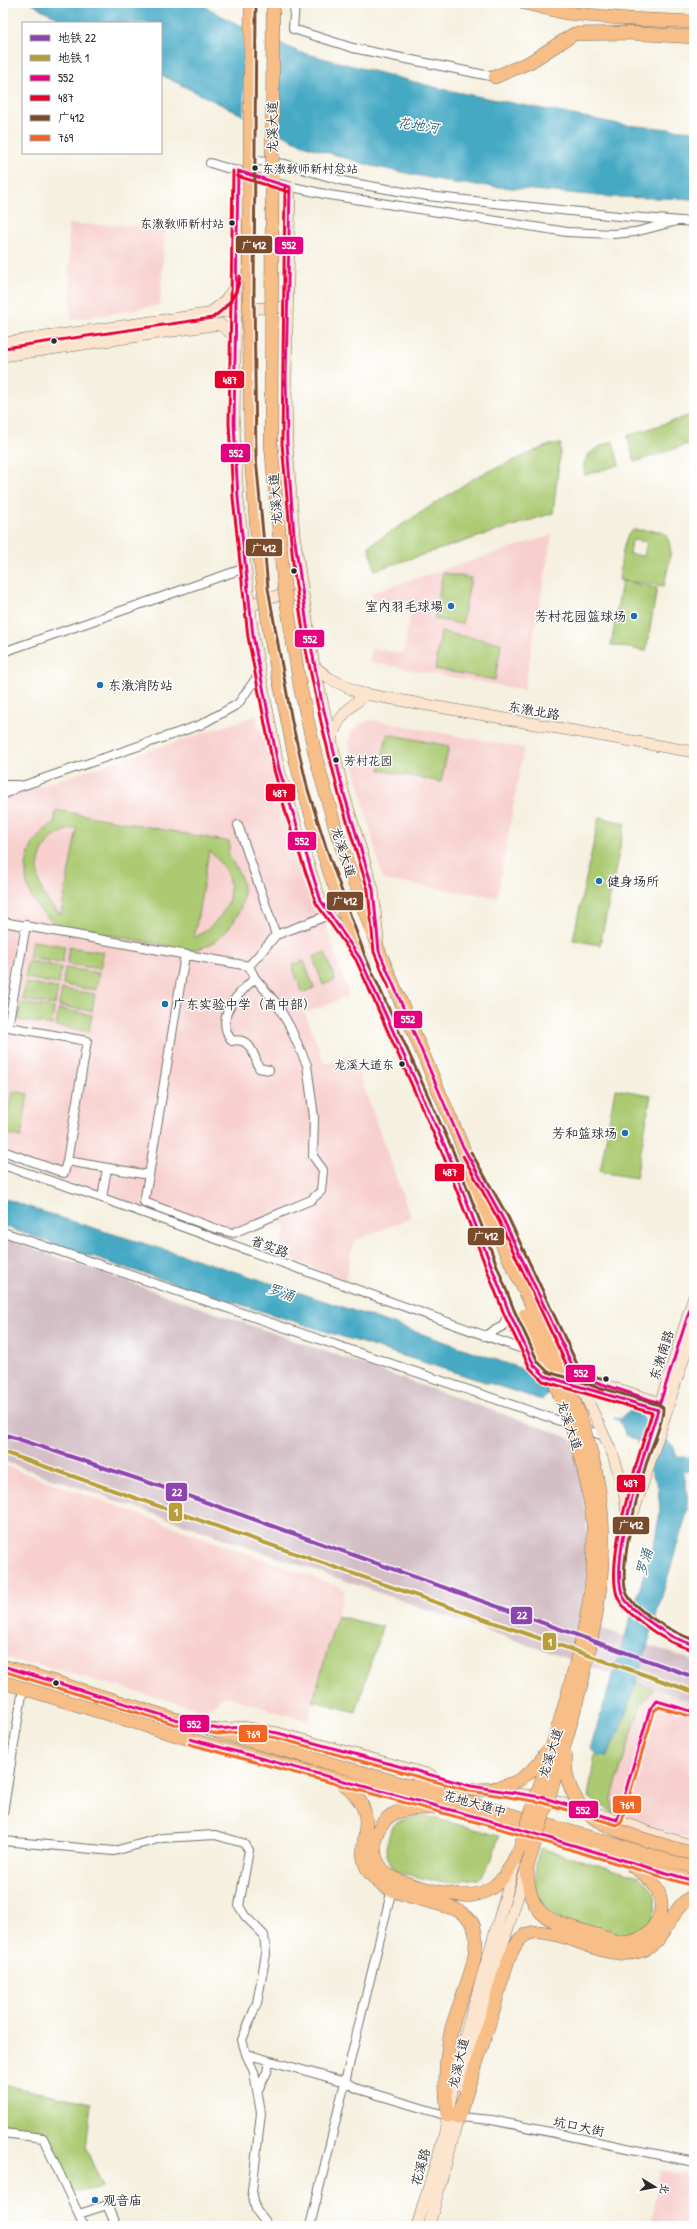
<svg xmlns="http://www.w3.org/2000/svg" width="697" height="2229" font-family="'Patrick Hand','LXGW WenKai TC',sans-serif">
  <rect width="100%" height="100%" fill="#fff"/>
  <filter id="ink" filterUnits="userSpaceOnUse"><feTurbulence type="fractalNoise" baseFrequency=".025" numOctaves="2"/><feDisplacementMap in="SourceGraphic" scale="8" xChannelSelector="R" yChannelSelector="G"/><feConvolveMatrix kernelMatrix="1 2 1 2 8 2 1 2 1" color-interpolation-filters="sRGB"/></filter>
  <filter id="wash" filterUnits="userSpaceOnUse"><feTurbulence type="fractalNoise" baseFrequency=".012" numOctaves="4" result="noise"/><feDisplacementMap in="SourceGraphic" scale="16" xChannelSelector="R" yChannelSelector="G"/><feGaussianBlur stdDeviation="0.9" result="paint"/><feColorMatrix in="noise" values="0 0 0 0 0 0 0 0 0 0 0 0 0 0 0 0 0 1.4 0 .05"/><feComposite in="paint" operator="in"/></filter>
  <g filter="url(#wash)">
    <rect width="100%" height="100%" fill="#f5f0df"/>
    <path fill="#f7d0ce" d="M68,224L165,226L160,305L71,320Z
      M552,535L524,690L369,662L372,648L403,654L412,606L373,599L371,593Z
      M256,716L349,996L305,1013L325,1064L352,1055L411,1218L354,1241L345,1281L277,1252L286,1231L281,1221L232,1240L3,1159V798Z
      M371,720L524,748L497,897L383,880L348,741L352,731L361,723Z
      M3,1465L345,1589L308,1721L224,1696L206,1711L36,1664L26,1665L3,1656Z
      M653,1689L694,1704V1841L614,1813L611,1799L630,1739L641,1705Z
      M660,2170L694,2176V2226H650Z"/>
    <path fill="#d2bec4" d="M3,1238L571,1438L579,1461L590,1552L581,1621L694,1661V1703L3,1461Z"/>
    <path fill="#abca72" stroke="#6b7a4e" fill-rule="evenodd" d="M694,414V442L635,462L627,436Z
      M613,441L619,465L585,475C579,455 597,447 613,441Z
      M561,444L553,513L375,570L369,546L476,477L549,445Z
      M634,530L661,531C678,542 667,570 664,586L619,580C621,568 622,533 634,530ZM632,540L647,542L644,556L630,554Z
      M443,573L471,578L462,624L434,619Z
      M622,581L657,588L646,651L611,645Z
      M441,632L501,643L495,680L435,669Z
      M387,734L449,746L441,782L380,770Z
      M56,810L230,842L228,854C233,862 239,871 242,881C250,910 222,947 192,950C184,951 173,947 165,945C138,940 112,936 85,931C77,929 65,929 58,925C39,913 25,894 26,871C26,850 37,834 54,823ZM77,828L61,914C26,890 31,834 77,828ZM209,851C245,882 231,917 194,938Z
      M599,817L625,823L600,945L573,940Z
      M32,941L65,946L62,963L29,958Z
      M69,947L103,952L100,969L67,964Z
      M325,952L335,980L323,985L313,957Z
      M28,961L61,967L59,984L25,978Z
      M304,961L314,988L302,993L292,965Z
      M65,968L99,973L96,990L63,985Z
      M25,983L58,988L55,1005L22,1000Z
      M62,989L95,994L92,1011L59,1006Z
      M21,1003L54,1008L52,1025L18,1020Z
      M59,1009L92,1015L89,1032L56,1026Z
      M615,1089L651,1095L636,1178L600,1172Z
      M12,1091L28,1094L21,1137L4,1134Z
      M337,1616L382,1627L356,1712L313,1701Z
      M636,1683L653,1689L641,1705L630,1739L611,1799L614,1813L588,1797L595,1755L607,1756L622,1724Z
      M414,1816H427L499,1836L491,1861L483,1874L478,1878L443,1883L397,1872L392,1866L387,1855L386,1848L391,1829L397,1822Z
      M540,1848L639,1877C645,1882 653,1888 655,1896C658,1911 647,1931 633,1936C621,1941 605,1932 594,1929C583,1925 570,1923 559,1918C531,1905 532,1873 540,1848Z
      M3,2085L91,2103L86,2149L103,2187L72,2193L44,2135L3,2129Z"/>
    <path fill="#44a9c4" stroke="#386a78" d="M30,3H200L227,19L299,52L446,90L624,125L694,131V199L612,197L454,183L372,166L303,145L161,75V23H67Z
      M3,1198C70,1222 137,1241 205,1262C309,1295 412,1330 514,1366L541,1377L549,1394L542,1400L104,1261L3,1226Z
      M630,1411L641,1415L673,1446L686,1482L688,1509L637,1680L622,1724L607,1756L599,1755L590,1749L655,1539L660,1512L658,1486L636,1440L626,1435L619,1420Z"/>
    <path fill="#f5f0df" d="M245,25L279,41V136L244,119Z"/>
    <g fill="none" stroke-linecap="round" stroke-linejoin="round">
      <path stroke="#44a9c4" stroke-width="2.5" d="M615,1418L622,1421"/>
      <path stroke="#44a9c4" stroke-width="15" d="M666,1464H694"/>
    </g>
  </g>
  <g filter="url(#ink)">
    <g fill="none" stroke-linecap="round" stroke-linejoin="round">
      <defs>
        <path id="street" d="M295,3L293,29L353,48L495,77
          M258,161L285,164L347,182L427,196L618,216L694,222
          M210,163L279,184L329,195L567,232L613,234L635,232L677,221
          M3,652L245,568
          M3,785H19
          M3,795L16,788L200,725L238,704L259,674
          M238,825L276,935
          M3,922L249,966L276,935L329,915
          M255,978C238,994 213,1016 232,1041C250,1036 254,1055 259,1068L269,1070
          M3,1026L87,1041L67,1161L149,1175L185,955
          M8,1027L26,925
          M3,1151L64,1173L67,1161
          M3,1165L102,1198L528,1351
          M149,1175L144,1202L214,1228L233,1233L311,1200L321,1191L323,1170L313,1156L314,1117L307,1065L290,1027L277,1004L255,978L249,966
          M102,1198L107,1168
          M3,1232L604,1436
          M484,1336L503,1326L509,1312
          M3,1813L23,1688
          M3,1841L114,1851L162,1838L215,1835L243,1843L249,1850L239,1906L245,1916L264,1935L266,1954L257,2003L242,2040L246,2054L345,2082L358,2089L448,2116L492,2120L694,2162
          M246,2054L254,2072L261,2113L252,2191L256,2210L268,2226
          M258,2090L267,2072L269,2061
          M3,2133L43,2138L84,2226
          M79,2214L107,2205L116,2226
          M310,2226L392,1889"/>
        <path id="secondary" d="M238,171L234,423L238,498L253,636L279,769L313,879L321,901L329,915L357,954
          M290,187L286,377L287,444L294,534L314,666L344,794L373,889L378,939
          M242,309L287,307
          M210,313L224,302L235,287
          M3,343L235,310
          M3,356L220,324L234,336
          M249,609C262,595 285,594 303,597
          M314,666L329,678L359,693L694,752
          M331,740C336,720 350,705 368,694
          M480,1178L503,1219L613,1455L624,1490L628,1523
          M465,1198L509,1312L530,1356L545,1376L559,1381
          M694,1296L632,1493L621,1560L620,1586L623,1597L636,1611L672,1637L694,1645
          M575,1369L587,1379L658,1402
          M577,1386L658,1410H667
          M634,1511L694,1326
          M218,1729L243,1727L278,1733L431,1775
          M490,1790L541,1797L596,1813L654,1834L694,1846
          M464,2088L473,2040L526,1870
          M417,2226L444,2136L457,2063L515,1864
          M429,2226L460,2111"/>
        <path id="primary" d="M525,3L566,13L629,19L694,22
          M495,77L530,62L574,34L627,33L694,37
          M316,758L337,834L379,951L461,1143L496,1231
          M296,762C340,928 413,1082 488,1235
          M3,1666L178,1720L694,1867
          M3,1682L199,1742L495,1822L694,1881
          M418,1778L457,1788
          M340,1780C350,1790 362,1799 365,1814C370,1836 353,1856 374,1878C391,1897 434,1900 457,1910C463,1914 472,1919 474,1927C483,1958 458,2000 451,2031C445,2063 444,2083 448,2116
          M432,1808C422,1808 411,1808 401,1811C374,1818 365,1854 386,1873C398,1884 457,1898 473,1895C480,1894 487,1891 493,1887C506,1878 513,1861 520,1848
          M527,1867C528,1919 550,1921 594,1934C604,1937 619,1944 630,1942C652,1937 668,1914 658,1891C653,1880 642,1872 632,1866
          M458,2118C470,2083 482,2047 493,2011C499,1993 507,1951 521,1938C528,1932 538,1931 547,1933C578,1937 608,1961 641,1951C668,1943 669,1906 694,1896"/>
      </defs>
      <use href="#street" stroke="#72706a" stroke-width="10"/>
      <use href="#secondary" stroke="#72706a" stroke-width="12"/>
      <use href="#primary" stroke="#72706a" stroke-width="14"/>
      <use href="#street" stroke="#fff" stroke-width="8"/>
      <use href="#secondary" stroke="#fce5cf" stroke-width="11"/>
      <use href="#primary" stroke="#f7be87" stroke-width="13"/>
      <defs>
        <path id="primary-bridge" d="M251,3L249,292L251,458L258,545L270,635L296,762
          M273,3L271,444L284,586L300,686L316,758
          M496,1231C532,1309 580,1393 597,1478C610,1546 599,1611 583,1677C567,1741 547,1804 527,1867
          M566,1755C563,1779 575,1806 595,1819C621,1835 665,1845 694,1854
          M457,1788C495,1794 526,1786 547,1751
          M520,1848C537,1793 556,1738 571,1682C585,1630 597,1579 593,1524C586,1451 556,1381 525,1315"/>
      </defs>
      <use href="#primary-bridge" stroke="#72706a" stroke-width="14" stroke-linecap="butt"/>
      <use href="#primary-bridge" stroke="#f7be87" stroke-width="13"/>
      <defs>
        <path id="bus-1" d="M694,1296L660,1403L587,1379L573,1367L503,1219L461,1143L379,951L373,889L344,794L321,698L307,625L294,534L287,444L286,377L290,187L238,171L234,423L238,498L253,636L279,769L321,901L360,958L448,1153L509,1312L534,1365L545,1376L658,1410C646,1447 608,1562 623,1596C629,1609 659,1629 671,1636C678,1640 687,1642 694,1645
          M3,1666L178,1720L218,1729L243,1727L278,1733L471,1786L541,1797L617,1820L650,1709L657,1701L694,1712
          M190,1739L495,1822L694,1881"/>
        <path id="bus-2" d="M233,171L229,423L233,498L248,637L274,770L287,817L316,903L356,960L443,1155L504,1314L530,1368L543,1381L652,1413C640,1452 603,1562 618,1598C624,1612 656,1634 669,1641C676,1645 685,1647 692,1650
          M237,176L289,192
          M285,187L282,444L294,573L306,650L321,722L339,795L368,890L374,952L389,988
          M4,348L212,318C227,308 238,295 240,276
          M463,1156L499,1221L569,1370L585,1383L604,1390"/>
        <path id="bus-3" d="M256,3L254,292L256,458L268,588L292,722L308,790L326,847L365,956L453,1151L514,1310L538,1362L548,1372L659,1405L663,1408C664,1420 653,1443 649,1455C641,1480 616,1572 627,1594C637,1613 675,1633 694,1640
          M471,1152L508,1217L577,1364L589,1375L608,1380"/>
        <path id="bus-4" d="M3,1671L177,1725L217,1734L243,1732L277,1738L470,1791L540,1802L617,1825L622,1821L654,1711L659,1707L693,1717
          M189,1744L494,1827L693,1886"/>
      </defs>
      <use href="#bus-1" stroke="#fff" stroke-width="6"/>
      <use href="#bus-2" stroke="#fff" stroke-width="6"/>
      <use href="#bus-3" stroke="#fff" stroke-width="6"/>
      <use href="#bus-4" stroke="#fff" stroke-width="6"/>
      <use href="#bus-1" stroke="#e5007d" stroke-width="3"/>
      <use href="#bus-2" stroke="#e4002b" stroke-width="3"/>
      <use href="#bus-3" stroke="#7a4b2a" stroke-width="3"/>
      <use href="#bus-4" stroke="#f26522" stroke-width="3"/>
      <defs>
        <path id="metro-1" d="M3,1434L183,1494L694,1677"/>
        <path id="metro-2" d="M3,1452L694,1692"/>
      </defs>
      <use href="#metro-1" stroke="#fff" stroke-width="7"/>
      <use href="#metro-2" stroke="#fff" stroke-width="7"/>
      <use href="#metro-1" stroke="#8e44ad" stroke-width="4"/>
      <use href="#metro-2" stroke="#b79e38" stroke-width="4"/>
    </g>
  </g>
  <g fill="#2b2b2b" stroke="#fff" stroke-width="1.5">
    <circle cx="255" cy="168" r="3.5"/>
    <circle cx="232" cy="223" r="3.5"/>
    <circle cx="54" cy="341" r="3.5"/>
    <circle cx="294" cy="571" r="3.5"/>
    <circle cx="336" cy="760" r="3.5"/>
    <circle cx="402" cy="1064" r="3.5"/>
    <circle cx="606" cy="1379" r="3.5"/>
    <circle cx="56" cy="1683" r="3.5"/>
  </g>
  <g fill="#1f6fb2" stroke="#fff" stroke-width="1.5">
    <circle cx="451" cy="606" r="4"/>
    <circle cx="634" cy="616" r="4"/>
    <circle cx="100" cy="685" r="4"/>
    <circle cx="599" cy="881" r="4"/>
    <circle cx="165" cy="1004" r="4"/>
    <circle cx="625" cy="1133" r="4"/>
    <circle cx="95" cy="2200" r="4"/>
  </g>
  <g text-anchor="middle" stroke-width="3" stroke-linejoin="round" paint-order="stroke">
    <g font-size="12" fill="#2b2b2b" stroke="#fff" text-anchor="start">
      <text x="262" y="173">东漖教师新村总站</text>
      <text x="224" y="228" text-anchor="end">东漖教师新村站</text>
      <text x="344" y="765">芳村花园</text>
      <text x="394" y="1069" text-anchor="end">龙溪大道东</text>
    </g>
    <g font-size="13" fill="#2b2b2b" stroke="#fff">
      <text transform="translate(272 127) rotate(-90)" y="5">龙溪大道</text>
      <text transform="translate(275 499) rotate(-94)" y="5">龙溪大道</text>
      <text transform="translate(534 710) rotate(10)" y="5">东漖北路</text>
      <text transform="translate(344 852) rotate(72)" y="5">龙溪大道</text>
      <text transform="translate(270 1246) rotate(20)" y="5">省实路</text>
      <text transform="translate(661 1355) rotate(-72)" y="5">东漖南路</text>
      <text transform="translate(570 1425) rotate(71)" y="5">龙溪大道</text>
      <text transform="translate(550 1753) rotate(-72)" y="5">龙溪大道</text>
      <text transform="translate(475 1803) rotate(16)" y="5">花地大道中</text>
      <text transform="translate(458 2063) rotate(-77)" y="5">龙溪大道</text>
      <text transform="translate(579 2126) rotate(12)" y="5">坑口大街</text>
      <text transform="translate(420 2167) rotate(-74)" y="5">花溪路</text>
    </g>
    <g font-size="13" fill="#2b2b2b" stroke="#fff" text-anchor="start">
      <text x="443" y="611" text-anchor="end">室內羽毛球場</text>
      <text x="626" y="621" text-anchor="end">芳村花园篮球场</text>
      <text x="108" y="690">东漖消防站</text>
      <text x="607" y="886">健身场所</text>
      <text x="173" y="1009">广东实验中学（高中部）</text>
      <text x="617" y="1138" text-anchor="end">芳和篮球场</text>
      <text x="103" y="2205">观音庙</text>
    </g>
    <g font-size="14" font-style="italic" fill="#366470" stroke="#fff">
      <text transform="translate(418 125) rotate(9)" y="5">花地河</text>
      <text transform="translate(281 1292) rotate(19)" y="5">罗涌</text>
      <text transform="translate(644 1562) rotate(-74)" y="5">罗涌</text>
    </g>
  </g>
  <g stroke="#fff" stroke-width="1.5">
    <rect x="235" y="235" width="38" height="19" rx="4" fill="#7a4b2a"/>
    <rect x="274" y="236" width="30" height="19" rx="4" fill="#e5007d"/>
    <rect x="214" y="370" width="31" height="19" rx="4" fill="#e4002b"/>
    <rect x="220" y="443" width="31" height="20" rx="4" fill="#e5007d"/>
    <rect x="245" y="538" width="38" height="19" rx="4" fill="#7a4b2a"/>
    <rect x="294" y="629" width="31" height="19" rx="4" fill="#e5007d"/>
    <rect x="265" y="783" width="31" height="19" rx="4" fill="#e4002b"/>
    <rect x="287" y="831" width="30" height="20" rx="4" fill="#e5007d"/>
    <rect x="326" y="891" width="38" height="20" rx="4" fill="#7a4b2a"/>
    <rect x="393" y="1010" width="30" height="19" rx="4" fill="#e5007d"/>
    <rect x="434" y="1163" width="31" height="19" rx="4" fill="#e4002b"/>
    <rect x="467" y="1227" width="38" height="19" rx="4" fill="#7a4b2a"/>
    <rect x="565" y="1364" width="31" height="19" rx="4" fill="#e5007d"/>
    <rect x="616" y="1474" width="30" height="19" rx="4" fill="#e4002b"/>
    <rect x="165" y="1482" width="23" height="20" rx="4" fill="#8e44ad"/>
    <rect x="168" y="1502" width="15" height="20" rx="4" fill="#b79e38"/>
    <rect x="612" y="1516" width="38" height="19" rx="4" fill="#7a4b2a"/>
    <rect x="510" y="1606" width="23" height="19" rx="4" fill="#8e44ad"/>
    <rect x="542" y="1632" width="15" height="19" rx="4" fill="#b79e38"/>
    <rect x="179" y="1714" width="31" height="19" rx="4" fill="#e5007d"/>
    <rect x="238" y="1724" width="30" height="19" rx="4" fill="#f26522"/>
    <rect x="612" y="1795" width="30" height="19" rx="4" fill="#f26522"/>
    <rect x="568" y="1800" width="31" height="19" rx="4" fill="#e5007d"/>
  </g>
  <g font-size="11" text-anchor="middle" font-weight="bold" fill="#fff">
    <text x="254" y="249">广412</text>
    <text x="289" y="249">552</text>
    <text x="230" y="384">487</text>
    <text x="236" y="457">552</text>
    <text x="264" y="552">广412</text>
    <text x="310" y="643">552</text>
    <text x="280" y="797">487</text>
    <text x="302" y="845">552</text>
    <text x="345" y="905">广412</text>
    <text x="408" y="1023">552</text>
    <text x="450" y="1176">487</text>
    <text x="486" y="1240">广412</text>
    <text x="581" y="1377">552</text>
    <text x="631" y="1487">487</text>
    <text x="177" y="1496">22</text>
    <text x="176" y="1516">1</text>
    <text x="631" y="1529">广412</text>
    <text x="522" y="1619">22</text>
    <text x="550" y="1646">1</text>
    <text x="194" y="1728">552</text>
    <text x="253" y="1738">769</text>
    <text x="627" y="1809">769</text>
    <text x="583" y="1814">552</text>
  </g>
  <rect width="697" height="2229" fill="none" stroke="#fff" stroke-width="16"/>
  <rect x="22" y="22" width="140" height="132" fill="#ffffff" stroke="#aaaaaa"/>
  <rect x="30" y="35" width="20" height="6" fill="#8e44ad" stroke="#aaaaaa"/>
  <text x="58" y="42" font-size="12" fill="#2b2b2b">地铁 22</text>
  <rect x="30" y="55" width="20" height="6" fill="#b79e38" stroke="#aaaaaa"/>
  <text x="58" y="62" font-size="12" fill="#2b2b2b">地铁 1</text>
  <rect x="30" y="75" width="20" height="6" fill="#e5007d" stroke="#aaaaaa"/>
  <text x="58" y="82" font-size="12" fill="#2b2b2b">552</text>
  <rect x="30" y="95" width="20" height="6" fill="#e4002b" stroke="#aaaaaa"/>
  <text x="58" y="102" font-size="12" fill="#2b2b2b">487</text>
  <rect x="30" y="115" width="20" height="6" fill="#7a4b2a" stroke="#aaaaaa"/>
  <text x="58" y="122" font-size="12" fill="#2b2b2b">广412</text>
  <rect x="30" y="135" width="20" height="6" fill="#f26522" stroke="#aaaaaa"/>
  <text x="58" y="142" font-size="12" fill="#2b2b2b">769</text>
  <g transform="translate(655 2187) rotate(100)" stroke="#ffffff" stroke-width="3" paint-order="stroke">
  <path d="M0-3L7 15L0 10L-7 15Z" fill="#2b2b2b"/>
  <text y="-6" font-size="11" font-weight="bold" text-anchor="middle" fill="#2b2b2b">北</text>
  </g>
</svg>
